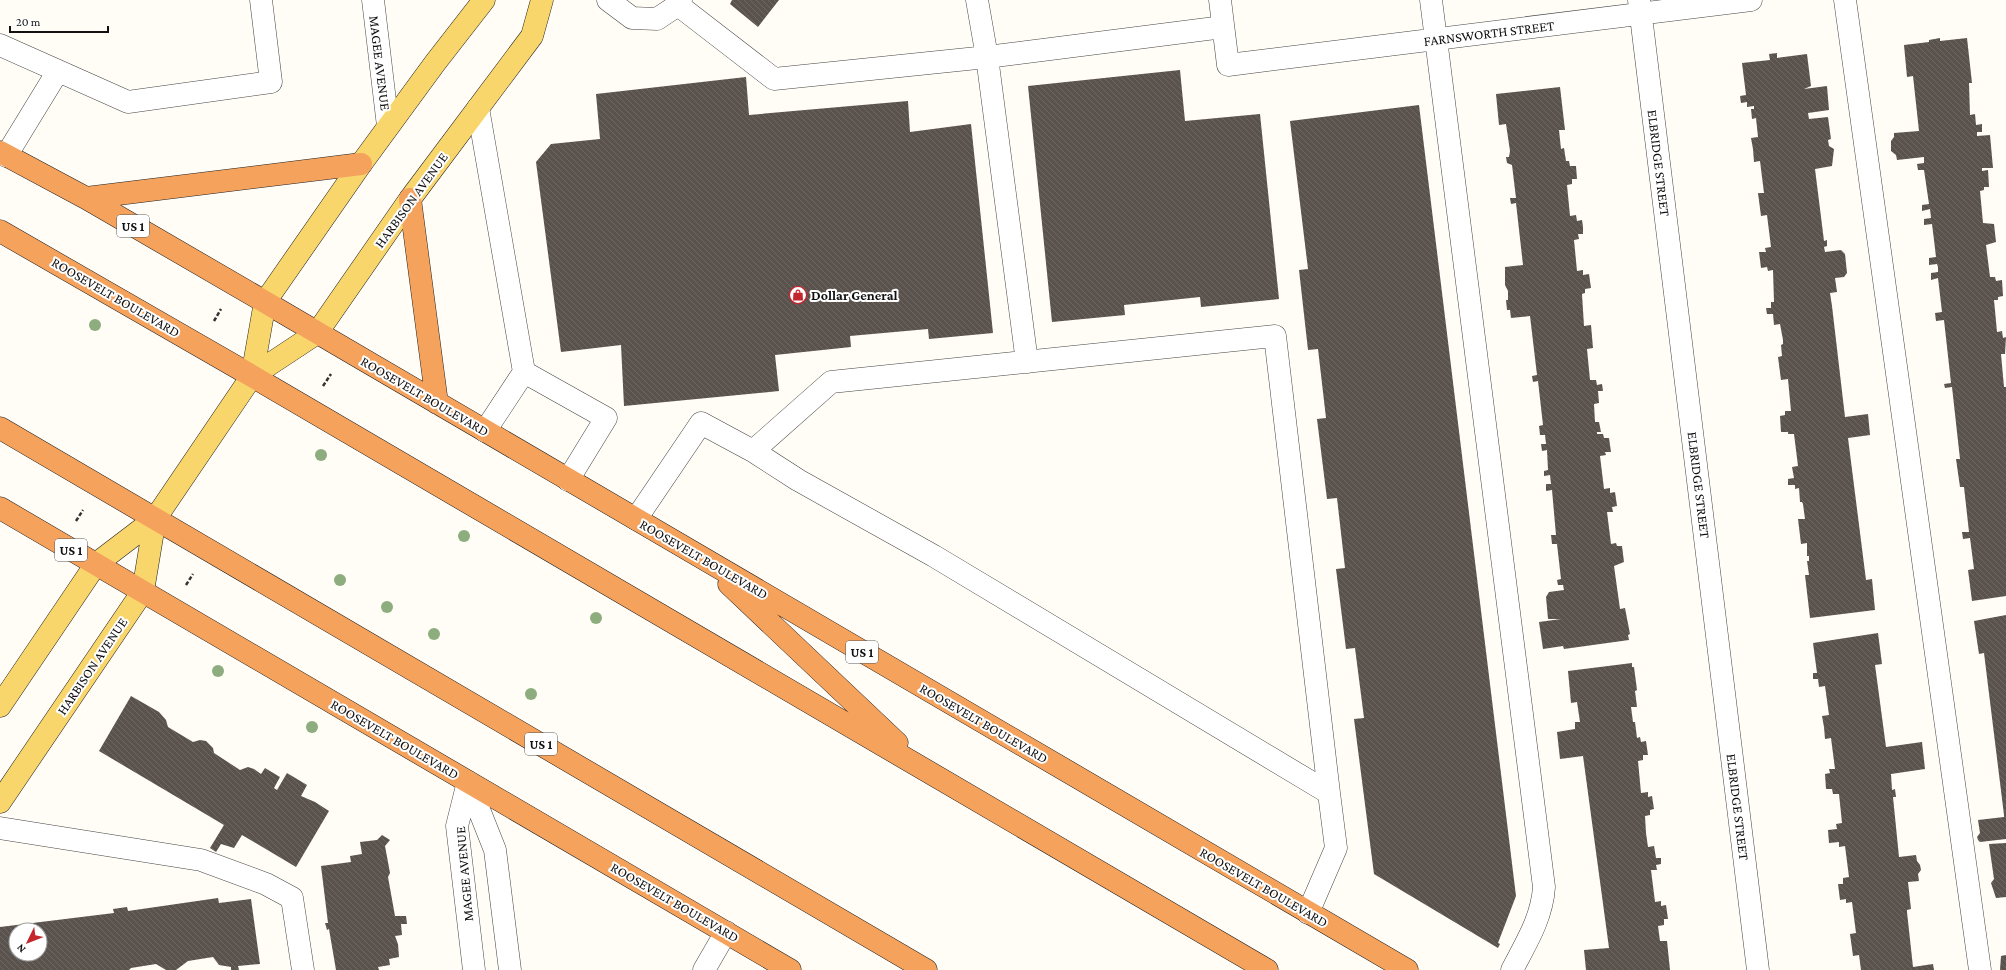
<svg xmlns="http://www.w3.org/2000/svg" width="2006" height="970" font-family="'Crimson Pro',serif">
  <defs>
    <pattern id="building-back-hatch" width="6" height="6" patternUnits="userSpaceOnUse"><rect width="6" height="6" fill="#5a524d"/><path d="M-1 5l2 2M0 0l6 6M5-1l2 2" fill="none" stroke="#6d6662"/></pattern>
  </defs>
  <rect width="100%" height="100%" fill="#fffdf5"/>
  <path fill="url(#building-back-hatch)" fill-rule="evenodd" d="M732,0H779L758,27L730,4Z
    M1940,38V41L1967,38L1972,83H1969L1970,115L1975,114L1976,125L1982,124V132H1977V136L1990,135L1993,168H1982V171L1988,170L1989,187H1984V190L1980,191L1983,223L1994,224L1996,242L1986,245L1990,277H1995L1996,281L2002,280L2003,296L1998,297V300H1994L1997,332L2002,331L2003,338L2006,337L2005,354H2001L2004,387H2006V596L1972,601L1968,570L1974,569L1970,538L1963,539L1962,532H1969L1964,487H1960L1956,459H1960L1952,387L1945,388L1944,384L1951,383L1944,320L1936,321L1935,313L1942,312L1938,278L1931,280V273L1938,272V267L1937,264L1929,265V258L1936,257L1934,240L1932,224L1924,225V219L1931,218L1930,209L1922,211V205L1929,204L1924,170H1918L1917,164L1924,163V157L1897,160L1896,155L1891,151V141L1894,137V133L1919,131L1913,76L1907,77L1904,45L1929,42V40Z
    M1777,53V58L1807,54L1811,86L1804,89L1827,86L1829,110L1808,113L1809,119L1828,117L1831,139L1828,140L1829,146L1834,149L1832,166L1815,169L1824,241L1827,240V246L1824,247L1825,252L1841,250L1845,254L1847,273L1844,277L1835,278L1837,292L1830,293L1832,306L1845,417L1868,414L1870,435L1848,438L1866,580L1872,579L1875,610L1810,618L1805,575H1809L1807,561H1809V556H1807V543L1801,544L1798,519H1805L1803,504L1802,502H1800L1799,488L1795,489V485H1788V479L1794,478L1792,467L1798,466L1794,434H1788V432H1781L1780,416L1785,415V411H1791L1788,379L1781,380L1778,357L1782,356L1781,345L1783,344V340L1780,324L1774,325L1773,314H1767L1766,308H1771V302H1774L1773,270L1768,271L1767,267L1761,268L1759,252H1766L1765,248L1771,247L1767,215L1761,216L1758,193H1764L1760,161L1754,162L1753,149L1751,138L1758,137L1756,118L1752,119L1751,109H1754V106L1747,107V102L1741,103L1740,96L1746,95L1742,63L1770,60L1769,54Z
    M1180,70L1185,121L1260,114L1279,299L1201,307L1200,297L1124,305L1125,315L1052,322L1028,86Z
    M746,77L749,115L908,101L910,132L971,124L993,333L929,339L928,329L850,336L851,347L775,355L779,391L624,406L621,345L561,352L536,162L551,144L600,139L596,94Z
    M1560,87L1565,130H1559L1561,149L1564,148L1566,161H1569L1570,166H1576L1577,179H1572V184L1567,185L1570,216L1576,215L1577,221L1582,220L1583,227V234H1578L1579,239L1574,240L1577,271L1583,270V275L1589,274L1591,288L1585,289V293L1582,294L1584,326L1591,325L1593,348L1587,349L1590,380H1596L1597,385L1602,384L1603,391H1598L1599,403L1594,404L1595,422H1599L1601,432H1597V434H1603L1604,438H1609L1611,452H1605L1606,455L1600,456L1604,489L1610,488V493L1615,492L1617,506L1612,507L1613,512H1607L1611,544L1616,543L1617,546H1622L1624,562L1614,566L1620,609L1625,608L1630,634L1628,635L1629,640L1564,649L1563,646L1543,649L1539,622L1561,619H1548L1546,597L1549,592L1564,590L1563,585H1558L1557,580L1561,579L1557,544H1552L1551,535H1556L1552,490L1546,491V484H1551L1550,475L1544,476V471L1548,470L1547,450L1542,451L1541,444H1546L1545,435H1540L1539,426L1543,425L1538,381L1533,382L1532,376L1537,375L1530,316L1511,318L1510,310H1507L1506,300H1508V291L1505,285V267L1523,265L1516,203L1511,204L1510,198H1516L1512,165L1507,163L1506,157H1509L1510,151L1506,124L1499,125L1496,94Z
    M1419,105L1516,896L1498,943L1500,944L1498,948L1374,874L1354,719L1364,718L1355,648L1346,649L1336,569L1345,568L1337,498L1327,499L1317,419L1326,418L1318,349L1308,350L1299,270L1308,269L1290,121Z
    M2006,615V839L1980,842L1978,840L1977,837L1980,833L1978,820L2004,817V815L1984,653L1979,654L1974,621Z
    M1878,633L1882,664L1875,665L1886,747L1922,742L1925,769L1891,774L1892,790L1895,789L1896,797H1893L1899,857L1916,855L1917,861L1920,865L1921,870L1918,874L1919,881L1908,882L1911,909L1907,910V912L1913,967L1933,964L1934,970H1861L1859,955L1853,956L1850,934L1856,933L1852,902L1846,903V899L1840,900L1838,884H1843V878L1849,877L1845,846L1839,847V842L1829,843L1828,830L1837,829L1836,824L1842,823L1839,794H1833L1832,789H1826L1825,774L1830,773L1829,769H1835L1831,738L1825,739L1824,727L1822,716L1829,715L1825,686L1819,687L1818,679H1813V673H1817L1813,643Z
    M1632,663V667H1634L1637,690L1635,691L1637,707H1631L1633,722H1635L1637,738L1640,737L1641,742L1646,741L1648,755H1643V760L1638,761L1641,793L1648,792V797L1652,796L1654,809L1650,810V815L1645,816L1646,833L1648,847L1654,846L1656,858H1661V864L1656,865L1657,870H1651L1655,902L1661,901V906L1666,905L1668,919H1664V925L1658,926L1660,941H1667L1670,970H1586L1584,950L1609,948L1583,756L1560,759L1557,732L1575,729V722H1580L1577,702L1571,703L1568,671Z
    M131,696L159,712L166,720L168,727L193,742L200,740L206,741L213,748L214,753L240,770L248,767L254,769L261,774L265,768L280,777L274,788L277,790L287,773L307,785L301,796L315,802L329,811L296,867L242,835L234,848L221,844L216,852L210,848L224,825L99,751Z
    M382,835L390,840L385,846L390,873L388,877L395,916H406L407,924H401L402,935L395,936L398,944L399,957L389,959L390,965L378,967L379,970H336L329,929L327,930L325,923H328L321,866L351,862L350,856L362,854L360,842L377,840Z
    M2006,843V897L1996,898L1991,883L1994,879L1989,844Z
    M218,898L219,903L251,899L260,964L238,966L239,970H231V967L219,965L213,957L188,961L176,970H166L156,964L131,968L129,970H0V927L114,913L113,909L127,907L128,911ZM16,930H40V954H16Z
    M2006,955V970H2000L2001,956Z"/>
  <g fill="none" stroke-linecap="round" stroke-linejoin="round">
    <defs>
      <path id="minor" d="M373,0L388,126
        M608,0L632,18L657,19L678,5
        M681,0L678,5L774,79L987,57L977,0
        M1220,0L1228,65L1751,0
        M1431,0L1544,887C1542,918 1526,943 1512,970
        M1639,0L1758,970
        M1845,0L1980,970
        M0,45L128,102L271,82L261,0
        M478,108L524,372L485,431
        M6,156L58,71
        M1027,362L987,57L1223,27
        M524,372L606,418L568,480
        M636,519L701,423L753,451
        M468,782L495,850L510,970
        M468,782L457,826L474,970
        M0,828L201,860L266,884L292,898L303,970
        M1308,913L1336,848L1329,793L1275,336L831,382L753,451L798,480L934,556L1329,793
        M704,970L726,932"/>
      <path id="major" d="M252,376L265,302L361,164L435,63L484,0
        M0,706L96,564L155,519L252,376L317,333L410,199L532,36L542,0
        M0,802L143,591L155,519"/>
      <path id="highway" d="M0,152L86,198L265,302L1407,970
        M86,198L361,164
        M410,199L437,403
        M0,231L252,376L1267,970
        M0,428L926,970
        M0,508L790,970
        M729,584L897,743"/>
    </defs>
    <use href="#minor" stroke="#444" stroke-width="23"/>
    <use href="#major" stroke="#222" stroke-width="23"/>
    <use href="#highway" stroke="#222" stroke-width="23"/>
    <path stroke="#333" stroke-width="2.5" stroke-dasharray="4 2" stroke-linecap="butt" d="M214,321L221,309
      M323,386L331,374
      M76,521L83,510
      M186,585L193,574"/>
    <use href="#minor" stroke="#fff" stroke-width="22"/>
    <use href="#major" stroke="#f9d66b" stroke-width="22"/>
    <use href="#highway" stroke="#f5a25d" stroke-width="22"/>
  </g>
  <g fill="#8dad7f">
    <circle cx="95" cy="325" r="6"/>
    <circle cx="321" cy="455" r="6"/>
    <circle cx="464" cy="536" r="6"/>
    <circle cx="340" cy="580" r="6"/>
    <circle cx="387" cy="607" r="6"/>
    <circle cx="596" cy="618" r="6"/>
    <circle cx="434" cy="634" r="6"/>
    <circle cx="218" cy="671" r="6"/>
    <circle cx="531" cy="694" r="6"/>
    <circle cx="312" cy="727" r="6"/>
  </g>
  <defs>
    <symbol id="shop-ring" viewBox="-11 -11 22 22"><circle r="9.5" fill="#fff" stroke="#c4262e" stroke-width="1.5"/><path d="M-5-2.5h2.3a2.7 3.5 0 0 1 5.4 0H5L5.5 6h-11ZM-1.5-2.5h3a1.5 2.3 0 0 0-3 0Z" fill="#c4262e"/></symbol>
  </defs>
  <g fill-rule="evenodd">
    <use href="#shop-ring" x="788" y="285" width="20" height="20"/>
  </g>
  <g text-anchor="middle" stroke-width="4" stroke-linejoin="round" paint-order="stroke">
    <g fill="#fff" stroke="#585858" stroke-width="1">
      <rect x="117" y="215" width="32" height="22" rx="3"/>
      <rect x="55" y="539" width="32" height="22" rx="3"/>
      <rect x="846" y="641" width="32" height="22" rx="3"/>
      <rect x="525" y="733" width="32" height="22" rx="3"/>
    </g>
    <g font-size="13" font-weight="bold" fill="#111">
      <text x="133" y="231">US 1</text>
      <text x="71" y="555">US 1</text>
      <text x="862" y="657">US 1</text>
      <text x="541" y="749">US 1</text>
    </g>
    <g font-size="14" fill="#111" stroke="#fff">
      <text transform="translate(1489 33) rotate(-7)" y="5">FARNSWORTH STREET</text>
      <text transform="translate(380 63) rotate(83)" y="5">MAGEE AVENUE</text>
      <text transform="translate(1659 163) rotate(83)" y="5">ELBRIDGE STREET</text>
      <text transform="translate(411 200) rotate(-54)" y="5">HARBISON AVENUE</text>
      <text transform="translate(116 297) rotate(30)" y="5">ROOSEVELT BOULEVARD</text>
      <text transform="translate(425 396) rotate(30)" y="5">ROOSEVELT BOULEVARD</text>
      <text transform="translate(1699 485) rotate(83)" y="5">ELBRIDGE STREET</text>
      <text transform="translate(704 559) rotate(30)" y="5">ROOSEVELT BOULEVARD</text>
      <text transform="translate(92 666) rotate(-56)" y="5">HARBISON AVENUE</text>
      <text transform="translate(984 723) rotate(30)" y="5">ROOSEVELT BOULEVARD</text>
      <text transform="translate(395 739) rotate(30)" y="5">ROOSEVELT BOULEVARD</text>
      <text transform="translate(1738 807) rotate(83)" y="5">ELBRIDGE STREET</text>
      <text transform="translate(464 874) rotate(-95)" y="5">MAGEE AVENUE</text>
      <text transform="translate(1264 887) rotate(30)" y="5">ROOSEVELT BOULEVARD</text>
      <text transform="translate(675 902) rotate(30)" y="5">ROOSEVELT BOULEVARD</text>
    </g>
    <g font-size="14" font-weight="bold" fill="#111" stroke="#fff" text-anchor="start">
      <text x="811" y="300">Dollar General</text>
    </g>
  </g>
  <g transform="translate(28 942) rotate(227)"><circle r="19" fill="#ffffff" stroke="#a0a0a0"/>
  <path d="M0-3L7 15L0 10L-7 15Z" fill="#c4262e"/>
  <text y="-6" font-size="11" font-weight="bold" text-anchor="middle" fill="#111111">N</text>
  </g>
  <path d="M10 26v6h98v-6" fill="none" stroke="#111111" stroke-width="2"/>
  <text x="16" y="26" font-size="12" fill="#111111" stroke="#ffffff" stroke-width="3" paint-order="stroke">20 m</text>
</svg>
